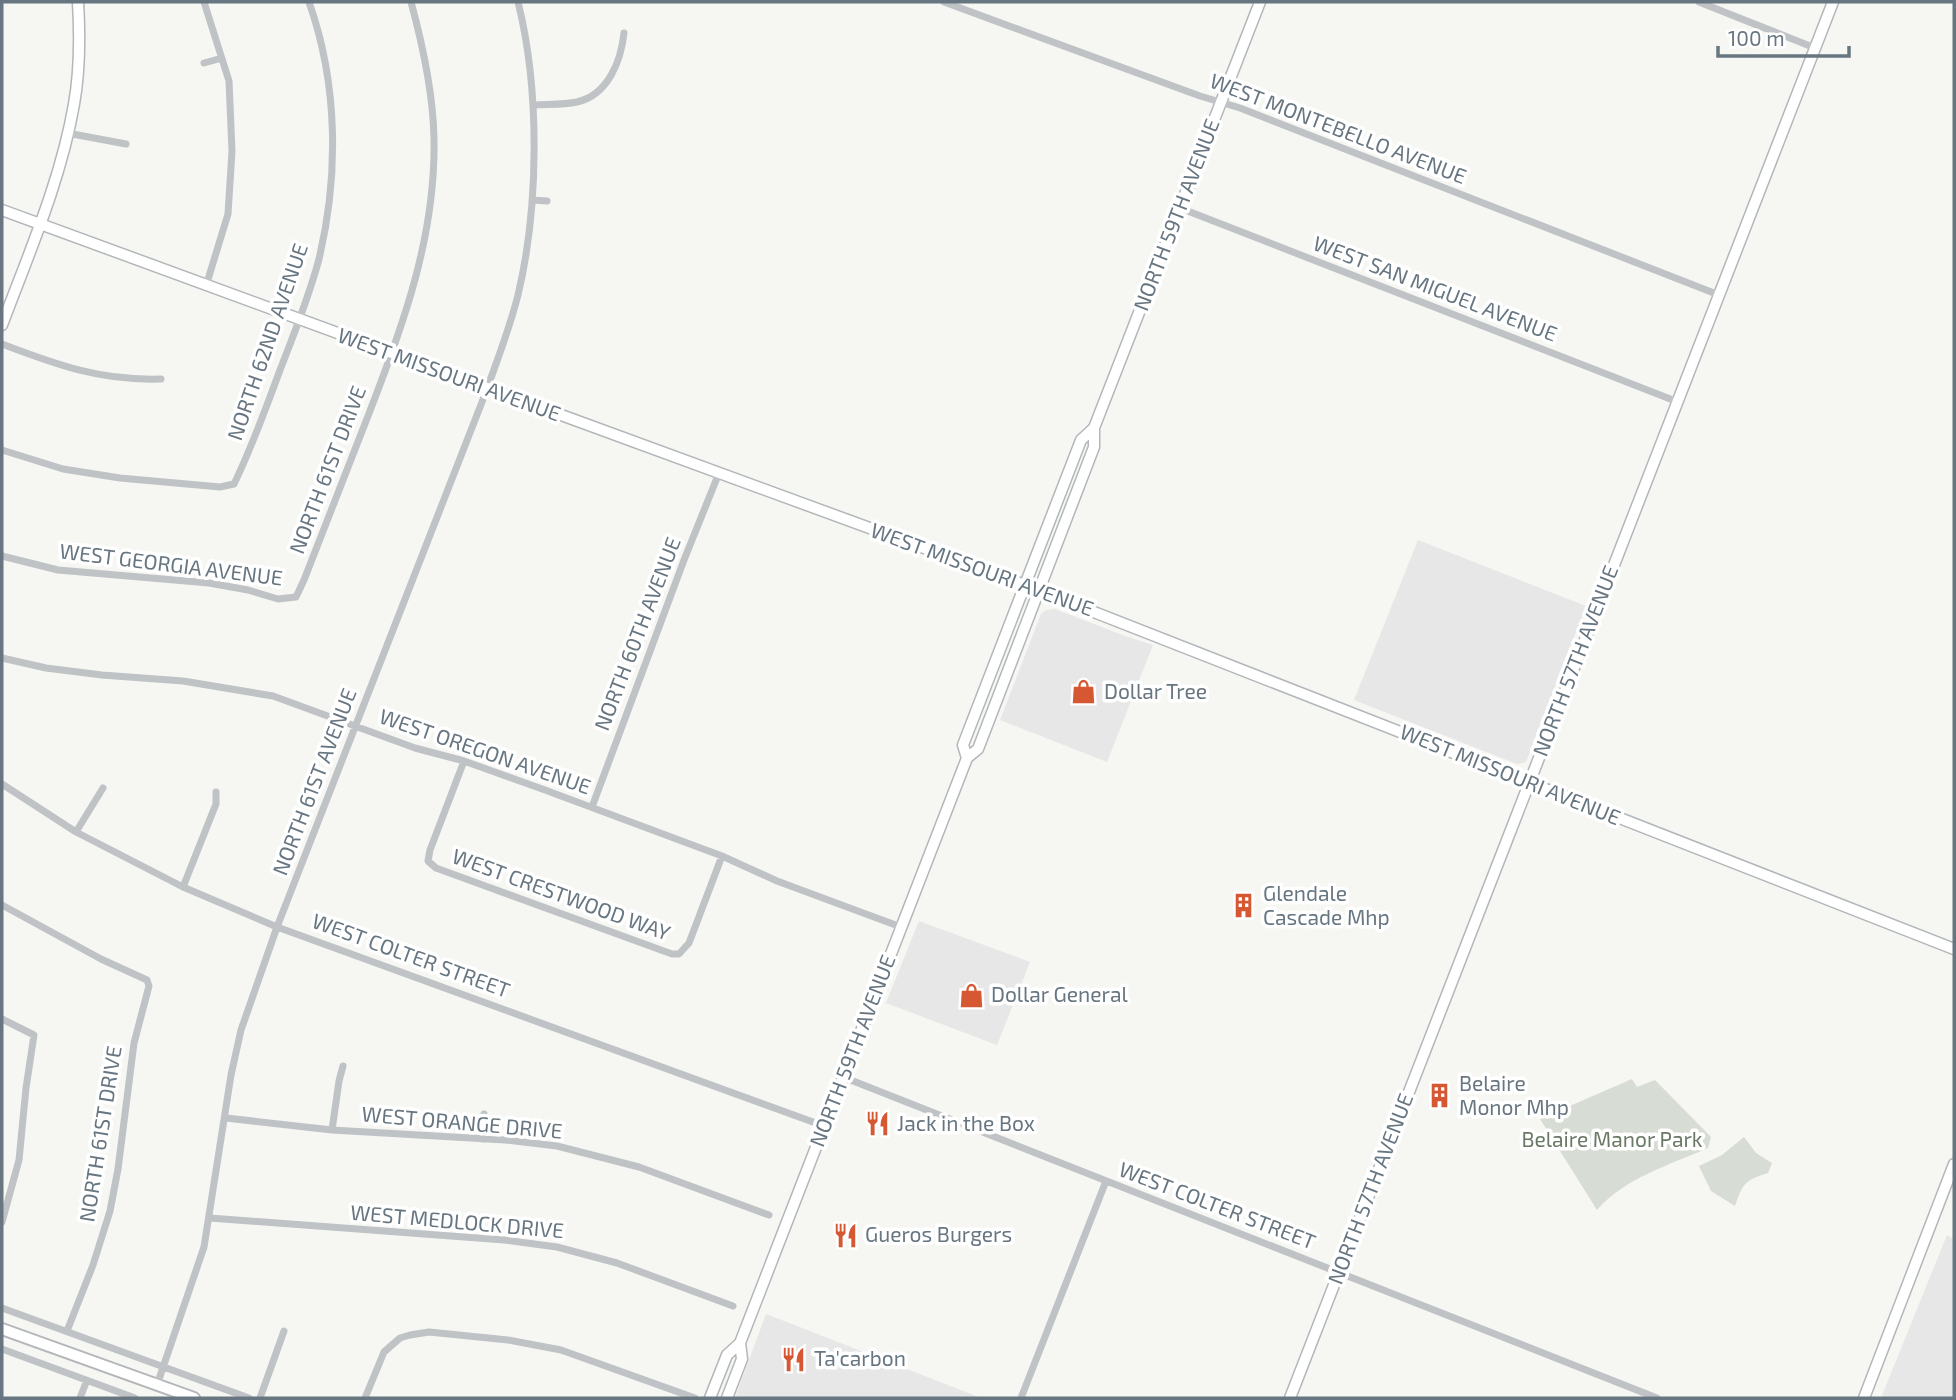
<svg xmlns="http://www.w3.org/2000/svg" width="1956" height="1400" font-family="'Exo 2',sans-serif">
  <rect width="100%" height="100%" fill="#f6f6f3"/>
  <path fill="#e6e7e6" d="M1418,540L1586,606L1526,762L1517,764L1354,700Z
    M1055,609L1125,636L1153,645L1107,762L1000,720L1041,614L1046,610Z
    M919,921L1030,962L997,1045L886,1003Z
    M1947,1235L1954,1239V1398H1881Z
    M766,1314L797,1326L981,1398H735Z"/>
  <path fill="#d7dcd4" d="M1632,1079L1637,1087L1655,1080L1711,1137L1708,1148C1669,1165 1625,1178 1597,1210L1540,1119Z
    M1744,1137L1756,1153L1772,1163L1768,1173C1745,1180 1743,1183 1735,1206L1711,1191L1699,1166L1722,1155Z"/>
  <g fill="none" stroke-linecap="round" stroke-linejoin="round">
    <defs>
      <path id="secondary" d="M2,210L1025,585L1954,949
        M2,325C29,253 61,180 74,104C80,71 80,36 78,2
        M967,758L963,745L1081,440L1094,428
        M710,1398L727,1355L740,1343
        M727,1398L742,1359L740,1343L967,758L978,749L1094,447V428L1260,2
        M1290,1398L1833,2
        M1864,1398L1954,1164"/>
      <path id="primary" d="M2,1329L194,1398"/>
    </defs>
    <use href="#secondary" stroke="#b2b7ba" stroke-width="13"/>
    <use href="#primary" stroke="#b3b7ba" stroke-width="14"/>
    <path stroke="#bfc3c6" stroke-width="7" d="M204,2L229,81L232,151L228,214L206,286
      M944,2L1200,96L1240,108L1719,295
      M1699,2L1815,48
      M204,63L222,58
      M533,105C547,104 563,105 577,102C608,95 621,61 624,33
      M67,133L126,144
      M532,200L547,201
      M1180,208L1678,402
      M2,344C57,365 101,381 161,379
      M2,450L63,469L120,478L220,487L234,484C252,447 266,408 280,370C294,334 309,297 319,259C339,175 338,84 309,2
      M2,556L58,570L209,583L248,590L278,599L296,597L304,580C326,525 347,470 368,416C403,326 436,236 434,138C433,92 423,46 411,2
      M2,658L46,668L102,675L183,681L273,696L415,748L464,761L545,790L722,856L777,881L901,927
      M464,761L430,850L428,861L436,868L672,954H679L689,943L722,856
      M2,784L76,832L183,887L277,927L824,1126
      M592,807L684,560L719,473
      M76,832L103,788
      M183,887L216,804V792
      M2,905L101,959L147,980L149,986L134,1043L118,1169L110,1211L93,1265L67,1331
      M2,1019L34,1035L26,1088L19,1160L2,1222
      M843,1077L1657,1398
      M226,1118L332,1130L505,1140L557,1146L639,1167L769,1215
      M332,1130L339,1081L343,1066
      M482,1139L484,1114
      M210,1218L504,1240L557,1247L617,1263L733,1306
      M2,1308L249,1398
      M2,1349L135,1398
      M157,1385L204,1247L231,1075L241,1030L277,927L482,402C495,367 509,331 518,295C539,207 540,90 518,2
      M80,1398L87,1380
      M260,1398L284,1331
      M365,1398L384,1352L400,1338L410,1335L429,1332L508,1340L561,1350L695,1398
      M1021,1398L1106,1181"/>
    <use href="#secondary" stroke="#fff" stroke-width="10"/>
    <use href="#primary" stroke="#fff" stroke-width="10"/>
  </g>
  <defs>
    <symbol id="shop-bare" viewBox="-9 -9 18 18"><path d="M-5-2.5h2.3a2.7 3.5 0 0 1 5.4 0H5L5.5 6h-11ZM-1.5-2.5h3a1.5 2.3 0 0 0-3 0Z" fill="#d65832" stroke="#fff" stroke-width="2.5" paint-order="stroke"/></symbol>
    <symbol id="building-bare" viewBox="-9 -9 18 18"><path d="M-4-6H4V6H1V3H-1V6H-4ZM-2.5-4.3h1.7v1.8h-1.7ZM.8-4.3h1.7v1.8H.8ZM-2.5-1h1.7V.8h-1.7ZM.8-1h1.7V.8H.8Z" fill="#d65832" stroke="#fff" stroke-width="2.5" paint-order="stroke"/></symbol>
    <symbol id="restaurant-bare" viewBox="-9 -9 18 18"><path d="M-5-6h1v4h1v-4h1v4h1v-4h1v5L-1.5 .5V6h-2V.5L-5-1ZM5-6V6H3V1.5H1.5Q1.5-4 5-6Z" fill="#d65832" stroke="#fff" stroke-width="2.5" paint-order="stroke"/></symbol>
  </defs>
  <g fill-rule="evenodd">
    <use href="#shop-bare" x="1066" y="674" width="35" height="35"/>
    <use href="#building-bare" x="1226" y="888" width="35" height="35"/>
    <use href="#shop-bare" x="954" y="978" width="35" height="35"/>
    <use href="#building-bare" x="1422" y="1078" width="35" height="35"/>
    <use href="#restaurant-bare" x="860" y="1106" width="35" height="35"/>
    <use href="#restaurant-bare" x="828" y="1218" width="35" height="35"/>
    <use href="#restaurant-bare" x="776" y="1342" width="35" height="35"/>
  </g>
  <g text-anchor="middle" stroke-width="7" stroke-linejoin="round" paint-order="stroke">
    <g font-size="21" fill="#677681" stroke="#fff">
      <text transform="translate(1338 129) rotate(21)" y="7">WEST MONTEBELLO AVENUE</text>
      <text transform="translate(1177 215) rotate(-69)" y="7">NORTH 59TH AVENUE</text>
      <text transform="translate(1435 289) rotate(21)" y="7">WEST SAN MIGUEL AVENUE</text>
      <text transform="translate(268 342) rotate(-71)" y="7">NORTH 62ND AVENUE</text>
      <text transform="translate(449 375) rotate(20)" y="7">WEST MISSOURI AVENUE</text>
      <text transform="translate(328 470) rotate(-69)" y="7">NORTH 61ST DRIVE</text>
      <text transform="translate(171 565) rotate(7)" y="7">WEST GEORGIA AVENUE</text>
      <text transform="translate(982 570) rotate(20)" y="7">WEST MISSOURI AVENUE</text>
      <text transform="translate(638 634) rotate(-69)" y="7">NORTH 60TH AVENUE</text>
      <text transform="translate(1576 661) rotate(-69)" y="7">NORTH 57TH AVENUE</text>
      <text transform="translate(485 752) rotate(19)" y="7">WEST OREGON AVENUE</text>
      <text transform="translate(1510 775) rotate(22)" y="7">WEST MISSOURI AVENUE</text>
      <text transform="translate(315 782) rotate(-69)" y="7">NORTH 61ST AVENUE</text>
      <text transform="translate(561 895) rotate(20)" y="7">WEST CRESTWOOD WAY</text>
      <text transform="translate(411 956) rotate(20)" y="7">WEST COLTER STREET</text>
      <text transform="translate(853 1051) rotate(-69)" y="7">NORTH 59TH AVENUE</text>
      <text transform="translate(462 1123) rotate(5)" y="7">WEST ORANGE DRIVE</text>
      <text transform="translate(101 1134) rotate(-81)" y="7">NORTH 61ST DRIVE</text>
      <text transform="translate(1371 1189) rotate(-69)" y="7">NORTH 57TH AVENUE</text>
      <text transform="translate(1217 1206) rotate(21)" y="7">WEST COLTER STREET</text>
      <text transform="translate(457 1222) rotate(5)" y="7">WEST MEDLOCK DRIVE</text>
    </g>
    <g font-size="21" fill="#677681" stroke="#fff" text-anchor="start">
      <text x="1104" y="699">Dollar Tree</text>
      <text x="1263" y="901">Glendale<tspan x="1263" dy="24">Cascade Mhp</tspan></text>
      <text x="991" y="1002">Dollar General</text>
      <text x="1459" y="1091">Belaire<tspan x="1459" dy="24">Monor Mhp</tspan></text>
      <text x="897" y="1131">Jack in the Box</text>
      <text x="865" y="1242">Gueros Burgers</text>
      <text x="814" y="1366">Ta'carbon</text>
    </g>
    <g font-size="21" fill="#697965" stroke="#fff">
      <text x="1612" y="1147">Belaire Manor Park</text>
    </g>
  </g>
  <rect width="1956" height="1400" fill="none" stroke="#677681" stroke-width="7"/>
  <path d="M1718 46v10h131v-10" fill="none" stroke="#677681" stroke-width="3.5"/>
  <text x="1728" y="46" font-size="21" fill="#677681" stroke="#ffffff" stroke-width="5" paint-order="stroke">100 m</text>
</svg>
